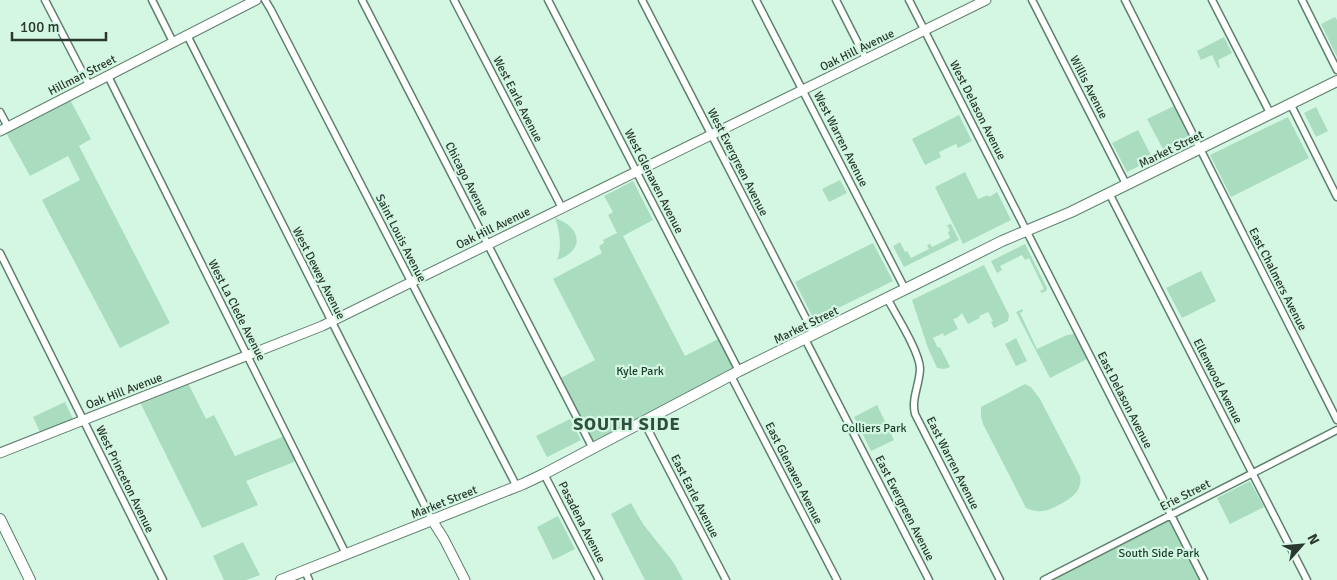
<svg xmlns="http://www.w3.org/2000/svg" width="1337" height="580" font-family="Signika,sans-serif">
  <rect width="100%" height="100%" fill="#d3f7e2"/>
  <path fill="#aaddc0" d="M1335,17L1337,20V57L1321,24Z
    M1224,37L1232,53L1218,60L1220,67L1218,68L1212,55L1201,60L1197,51Z
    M68,96L91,139L79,146L170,323L120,348L42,200L80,180L68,156L30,176L4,129Z
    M1174,106L1191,140L1165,153L1147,119Z
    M1316,107L1328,131L1316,137L1304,113Z
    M959,115L972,141L958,148L956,144L939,152L941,157L925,165L912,139Z
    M1288,117L1309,158L1231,197L1210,155Z
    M1138,130L1153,159L1127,172L1112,143Z
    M965,172L978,199L988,195L989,197L997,192L1011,220L963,244L935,187Z
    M840,180L847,193L829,202L822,189Z
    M633,181L653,220L623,236L685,356L722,337L739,371L593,449L557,380L595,360L553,279L602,253L599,246L604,243L603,240L617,233L608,215L613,212L604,196Z
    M555,218C581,227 586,250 557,260C562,246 560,232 555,218Z
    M951,224L959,240L904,267L893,246L900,242L905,252L907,251L911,258L929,249L927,245L930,244L932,247L950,238L948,232L950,231L947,225Z
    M873,243L893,281L814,320L795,282Z
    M1025,244L1047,288L1046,291L1042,293L1040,291L1044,289L1029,258L1025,260L1022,255L1000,266L1002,270L997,273L991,261Z
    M984,265L1009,315L1008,321L994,328L991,322L993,321L988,312L979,316L980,318L968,324L962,313L957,318L953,319L958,329L944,336L943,333L933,338L938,348L940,347L950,367L944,369L937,368L928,348L912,300Z
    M1201,271L1216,301L1182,318L1166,288Z
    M1022,309L1023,311L1020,313L1037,349L1067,335L1074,334L1087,359L1050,378L1016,312Z
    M1016,338L1027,361L1016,366L1005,344Z
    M186,379L206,419L214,415L235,456L287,435L299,460L246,481L258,505L202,528L138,398Z
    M1025,384L1031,387L1040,399L1080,476C1083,492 1070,499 1057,506C1053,508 1047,511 1042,511C1036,512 1031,510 1026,508L983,424L981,417V407Z
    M65,402L73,419L40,432L33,417Z
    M877,405L894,440L871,451L854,417Z
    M570,419L581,440L547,457L536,436Z
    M1250,481L1264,507L1230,524L1217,498Z
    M631,503L643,524L674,563L683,580H645L611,514Z
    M1171,515L1204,580H1044Z
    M558,516L575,549L553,560L537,527Z
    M243,542L260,575L246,580H224L213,556Z"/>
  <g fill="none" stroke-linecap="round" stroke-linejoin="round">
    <defs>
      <path id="street" d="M45,0L89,85
        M152,0L173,42
        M265,0L271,10L517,487
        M362,0L593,449
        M454,0L562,208
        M548,0L739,371
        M642,0L814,334
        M756,0L905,289
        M836,0L866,59
        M909,0L1204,580
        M1032,0L1126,184
        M1125,0L1337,420
        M1212,0L1270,113
        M1302,0L1337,70
        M187,35L432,520
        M108,76L346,554
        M1290,103L1337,197
        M0,112L8,127
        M1109,193L1307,580
        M0,253L163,580
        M887,298C896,315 919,351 920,368C920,384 911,398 915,414L1000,580
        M805,339L929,580
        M731,376L837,580
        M644,422L726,580
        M544,474L599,580
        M305,571L309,580
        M1044,580L1337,430"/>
      <path id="secondary" d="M0,131L256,0
        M0,453L322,326L986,0
        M432,520L444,539L465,580"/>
      <path id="primary" d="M0,519L30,580
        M281,580L523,484L544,474L739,371L942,271L1002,241L1071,212L1337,81"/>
    </defs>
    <use href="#street" stroke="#5f7f6d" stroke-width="9"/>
    <use href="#secondary" stroke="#5f7f6d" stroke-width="11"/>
    <use href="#primary" stroke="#5f7f6d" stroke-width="12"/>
    <use href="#street" stroke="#fff" stroke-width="6"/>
    <use href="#secondary" stroke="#fff" stroke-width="9"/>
    <use href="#primary" stroke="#fff" stroke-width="10"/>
  </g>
  <g text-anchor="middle" stroke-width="4.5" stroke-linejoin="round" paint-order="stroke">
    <g font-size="12" fill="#2a3830" stroke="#d3f7e2">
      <text transform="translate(857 50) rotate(-26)" y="4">Oak Hill Avenue</text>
      <text transform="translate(82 75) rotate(-27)" y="4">Hillman Street</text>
      <text transform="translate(1089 87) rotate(63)" y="4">Willis Avenue</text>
      <text transform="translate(518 99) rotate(63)" y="4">West Earle Avenue</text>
      <text transform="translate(978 110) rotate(63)" y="4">West Delason Avenue</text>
      <text transform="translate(841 139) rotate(63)" y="4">West Warren Avenue</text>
      <text transform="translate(1171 149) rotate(-26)" y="4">Market Street</text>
      <text transform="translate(738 162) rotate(63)" y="4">West Evergreen Avenue</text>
      <text transform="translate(467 179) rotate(63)" y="4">Chicago Avenue</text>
      <text transform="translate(654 181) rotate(63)" y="4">West Glenaven Avenue</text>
      <text transform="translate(493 228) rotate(-26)" y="4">Oak Hill Avenue</text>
      <text transform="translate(401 238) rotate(63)" y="4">Saint Louis Avenue</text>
      <text transform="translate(319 273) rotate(63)" y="4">West Dewey Avenue</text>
      <text transform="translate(1278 279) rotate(63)" y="4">East Chalmers Avenue</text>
      <text transform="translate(237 310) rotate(63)" y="4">West La Clede Avenue</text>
      <text transform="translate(806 325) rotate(-26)" y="4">Market Street</text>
      <text transform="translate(1218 381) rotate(63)" y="4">Ellenwood Avenue</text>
      <text transform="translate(124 391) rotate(-21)" y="4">Oak Hill Avenue</text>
      <text transform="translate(1125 400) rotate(63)" y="4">East Delason Avenue</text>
      <text transform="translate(953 463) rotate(63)" y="4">East Warren Avenue</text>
      <text transform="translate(794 473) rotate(63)" y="4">East Glenaven Avenue</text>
      <text transform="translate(125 479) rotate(64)" y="4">West Princeton Avenue</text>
      <text transform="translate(1185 495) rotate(-27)" y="4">Erie Street</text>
      <text transform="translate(695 496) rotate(63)" y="4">East Earle Avenue</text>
      <text transform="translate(444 502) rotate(-22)" y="4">Market Street</text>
      <text transform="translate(905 508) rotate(63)" y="4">East Evergreen Avenue</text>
      <text transform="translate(582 522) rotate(63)" y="4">Pasadena Avenue</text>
    </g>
    <g font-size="12" fill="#1a3e2c" stroke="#d3f7e2">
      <text x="640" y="375">Kyle Park</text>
      <text x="874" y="432">Colliers Park</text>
      <text x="1159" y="557">South Side Park</text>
    </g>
    <g font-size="18" font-weight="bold" letter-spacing="1" fill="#2f4e3d" stroke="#d3f7e2">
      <text x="627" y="430">SOUTH SIDE</text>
    </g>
  </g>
  <g transform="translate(1302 545) rotate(63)" stroke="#d3f7e2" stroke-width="4" paint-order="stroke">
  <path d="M0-4L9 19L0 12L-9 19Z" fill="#2a3830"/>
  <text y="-8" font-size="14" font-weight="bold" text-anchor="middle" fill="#2a3830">N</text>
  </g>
  <path d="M12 32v8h94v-8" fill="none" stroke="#2a3830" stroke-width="2.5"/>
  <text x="20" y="32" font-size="15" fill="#2a3830" stroke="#d3f7e2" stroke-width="4" paint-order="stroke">100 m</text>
</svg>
